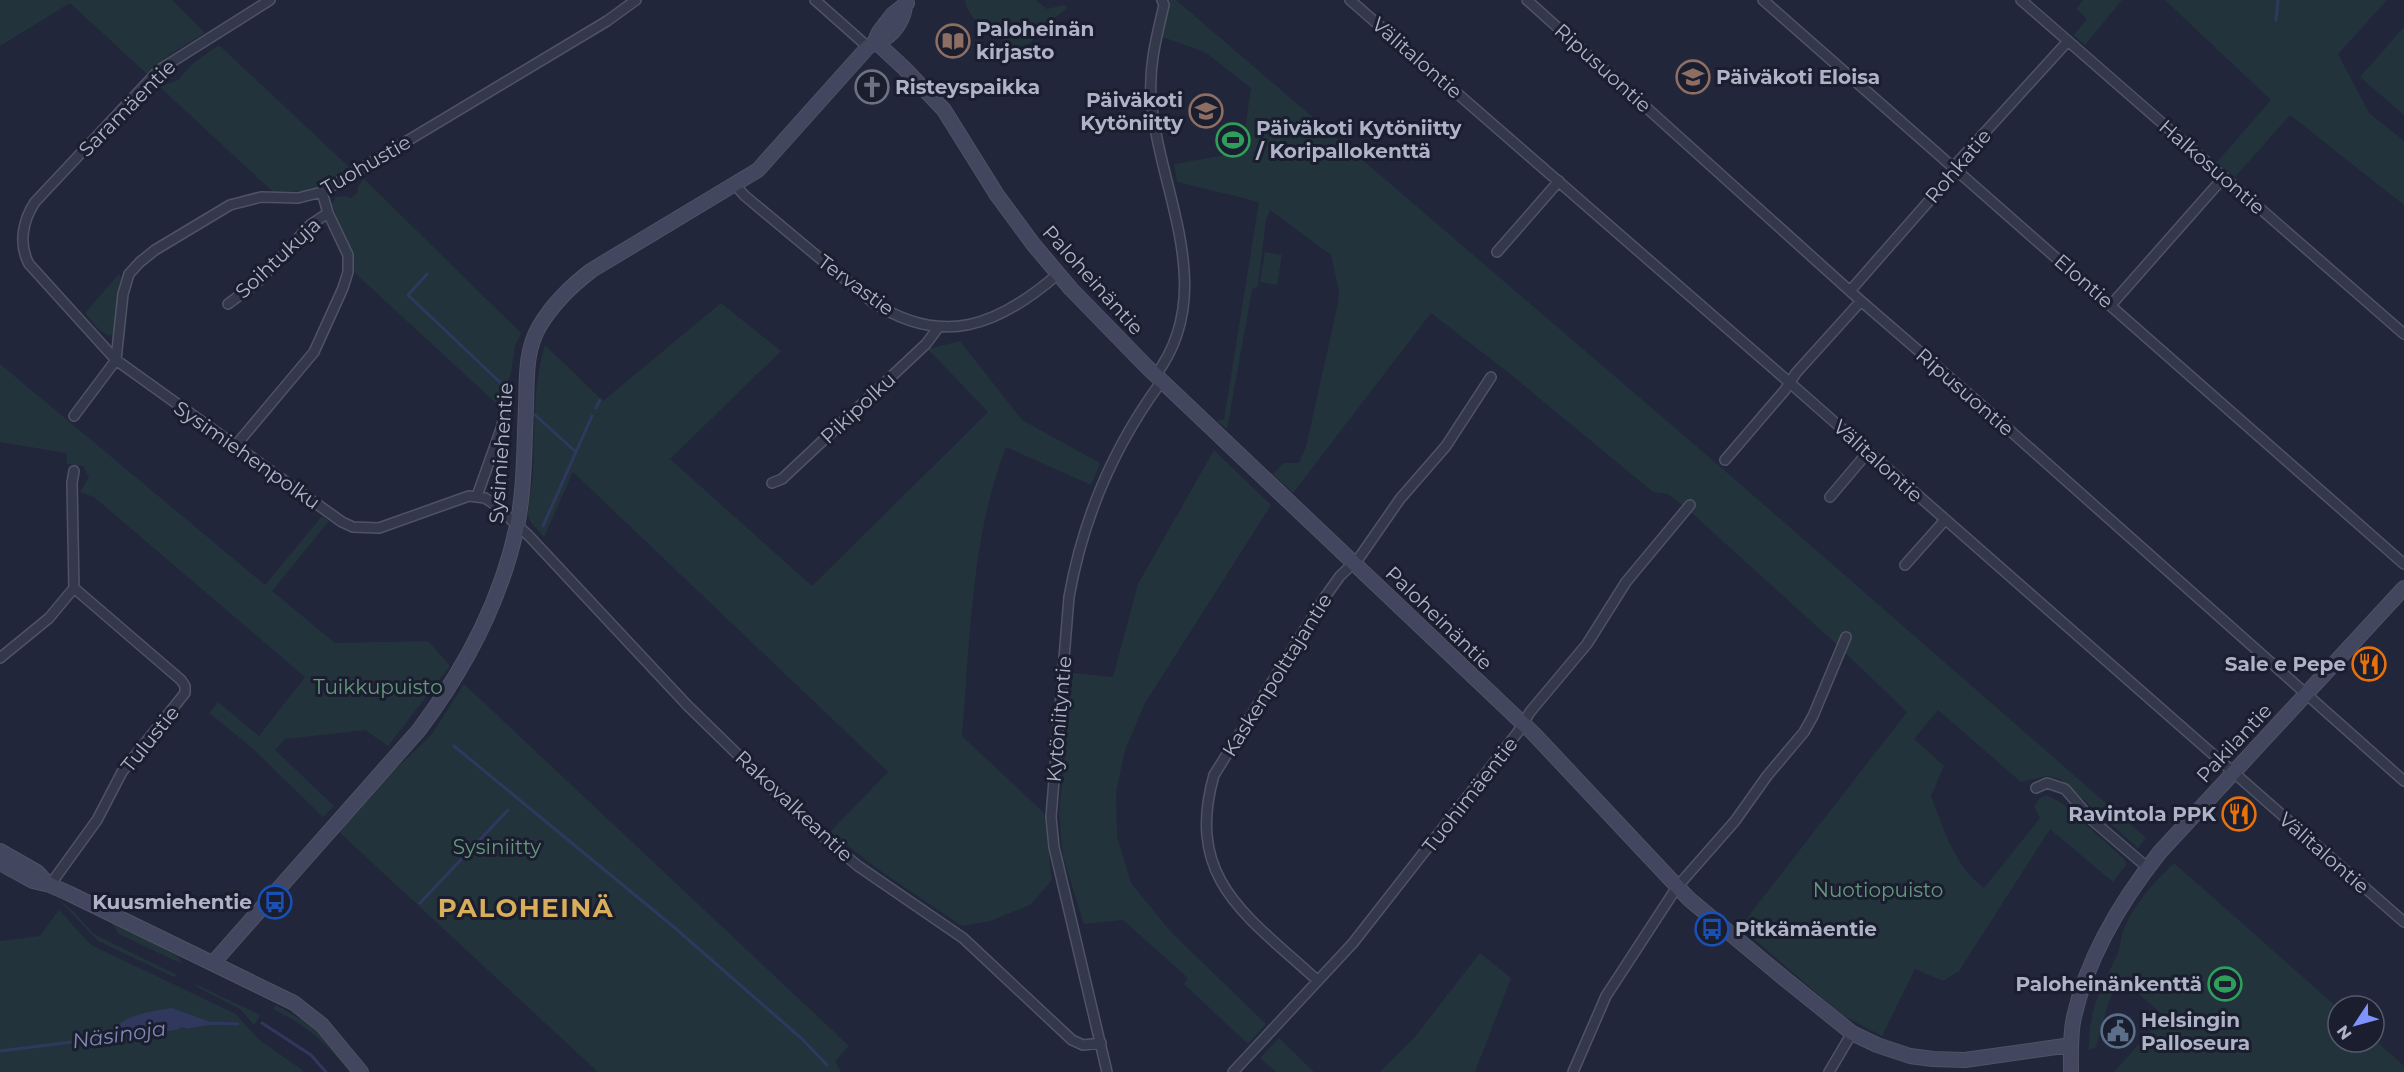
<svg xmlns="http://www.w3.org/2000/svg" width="2404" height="1072" font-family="Montserrat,sans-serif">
  <rect width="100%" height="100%" fill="#21263a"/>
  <path fill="#23333c" d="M0,0H172L205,33L172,53L147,74L70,3L0,46Z
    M965,0H1036L1047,9L1064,5L1068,8L1048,22L1030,43L1014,50L1009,42L1005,43L998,27L982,33C979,21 966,13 965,0Z
    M1168,0H1176L1724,470L2146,838L2138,848L2060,779L2047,776L2021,782L1938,710L1914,739L1944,766L1931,796C1943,828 1956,868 1984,888L2040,818L2034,806L2040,798L2047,795L2063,804L2124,859L2126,865L2113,882L2050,829L1959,971L1943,981L1915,969L1882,1036L1842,1015L1740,927L1907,712L1835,643L1693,514L1668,494L1653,492L1509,373L1431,313L1293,493L1273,474L1284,463H1299L1306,447L1338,303L1339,291L1331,255L1270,210L1266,220L1258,286L1252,290L1227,429L1217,421L1224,419L1259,202L1177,182L1174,164L1242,152L1251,88L1205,52L1162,37L1169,8Z
    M2083,0H2122L2085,45L2074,35L2087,19L2076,9Z
    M2165,0H2387L2338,54L2369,113L2404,141V205L2290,115L2235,177L2217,162L2271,100Z
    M2404,27V115L2360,77Z
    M219,45L349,167L313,191L273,192L160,87L178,80L192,64Z
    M364,179L521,333L515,346L511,373L498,405L355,273L353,258L332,205L335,197L345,196L351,198L358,192V186Z
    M1265,252L1282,255L1277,285L1260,282Z
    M119,274L121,279L114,333L109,336L99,330L85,313Z
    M721,303L781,351L670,459L812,586L988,412L928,349L960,341L1022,420L1100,463L1091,485L1006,447C971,536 970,642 962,736L1044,813L1052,880L1030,905L990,921L962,926L882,872L830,832L888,772L573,472L544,537C538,530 529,523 528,514C528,502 532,489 533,476C535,434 532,386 545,345L603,401Z
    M0,364L265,585L322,516L329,521L272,591L335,643L428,641L450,666L388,746L365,730L285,739L275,750L334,806L323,817L250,746L209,713L218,702L259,736L305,677L94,497L80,492L89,477L83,466L67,464L66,453L0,442Z
    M1214,450L1271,505L1145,703L1125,750L1116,792L1117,837L1131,883L1171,932L1266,1024L1248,1044L1184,984L1188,978L1123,920L1084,924L1063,857L1059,813L1073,673L1113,677L1138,584Z
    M464,684L849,1046L835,1061L841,1072H598L339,832L383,781L432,734Z
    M2174,863L2338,1008V1042H2374V1039L2404,1066V1072H2114L2164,1016L2119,977L2107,1007L2096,1047L2089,1050C2089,1008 2099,993 2116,957C2120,950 2120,942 2122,934C2132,906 2153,883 2174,863Z
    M55,896L73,911L94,934L177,975L174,977L98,941Z
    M59,910L91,945L236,1014L257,1038L305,1072H0V941L40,936Z
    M109,919L178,956L182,964L119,934Z
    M1480,953L1511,978L1475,1072H1380L1414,1038Z
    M195,984L260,1015L254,1025L240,1009L197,987Z
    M276,1005L304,1021L308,1018L355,1072H349C324,1041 309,1027 273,1009Z
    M1279,1038L1314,1072H1276L1260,1058Z"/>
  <path fill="#30385e" d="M172,1008L213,1023L107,1039C115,1016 151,1011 172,1008Z"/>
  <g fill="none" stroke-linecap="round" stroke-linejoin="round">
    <path stroke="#30385e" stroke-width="3" d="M2276,20L2278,0
      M427,274L408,295L507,389
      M596,408L600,400
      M535,415L576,452
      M543,526L592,416
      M454,746L675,928L801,1038L827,1065
      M420,903L508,810
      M262,1023L311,1055L326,1072
      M186,1027L213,1023L238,1024
      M160,1031L177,1028
      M130,1035L150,1032
      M0,1051L120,1036"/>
    <defs>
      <path id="street" d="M270,0L159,70L35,202C23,220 18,244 29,264L116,360L342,522L353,527L379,528L469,496L485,498L494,504L529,536L687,705L817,832L858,866L963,938L1072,1040L1083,1045L1101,1043
        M815,0L868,47
        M1350,0L1790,383L2404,922
        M1527,0L1861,301L1979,403L2404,781
        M1763,0L2404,564
        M2021,0L2404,334
        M735,185L745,196L871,301C942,348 998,326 1058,274
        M1497,252L1559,181
        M1850,291L1950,177L1957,163L2068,41
        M228,304L260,280L310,225L328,213
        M2111,305L2223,178
        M1155,376C1221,289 1157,189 1151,96C1149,64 1157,35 1164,5L1162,0
        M74,416L116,360L123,294L129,274L140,262L155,250L230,205L261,197L298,198L322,192L607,21L636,0
        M236,445L314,352L343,288L348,272V255L328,213L322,192
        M1725,460L1785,390L1796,373L1861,301
        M772,483L782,479L926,344L938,328
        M477,496L502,426L504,413
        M1830,497L1868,452
        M1905,565L1945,520
        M0,658L49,618L74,588L72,483L74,471
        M2036,788L2047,783L2065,789L2092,820L2148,868
        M50,885L97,820L122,772L185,693V686L181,680L74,588
        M1318,981C1249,917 1184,881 1214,775L1325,597L1340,576L1359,558L1400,499L1446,446L1491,377
        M1107,1072L1054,847L1051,817L1069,597C1083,518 1114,446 1161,382
        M1233,1072L1353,943L1518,732L1530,712L1587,644L1626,582L1690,505
        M1573,1072L1606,996L1677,887L1735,821L1767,776L1804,732L1813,716L1846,637
        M1829,1072L1852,1033"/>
      <path id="secondary" d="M875,41L905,69L944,110L997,195L1033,244L1071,289L1146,366L1534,734L1689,899L1785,979L1852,1033L1877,1045L1910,1056L1933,1059L1965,1060L2071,1045
        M875,41L879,32L892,15L907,3
        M0,851L37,872L48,884
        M0,863L33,881L50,885L68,893L294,1003L322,1025L361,1072
        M213,963L419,730C465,669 501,601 517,526C525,487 524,446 526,407C527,380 525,351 539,327C552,305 572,285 592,270L758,170L868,47C874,42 879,42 885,38C896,32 904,17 905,6
        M2071,1072C2071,1054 2070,1034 2074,1017C2088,955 2121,901 2160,852L2404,588"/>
    </defs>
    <use href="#street" stroke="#4f5365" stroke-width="12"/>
    <use href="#secondary" stroke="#4f5365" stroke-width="16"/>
    <use href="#street" stroke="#34384b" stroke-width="9"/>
    <use href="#secondary" stroke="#42465e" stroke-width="14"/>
  </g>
  <defs>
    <symbol id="library-ring" viewBox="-11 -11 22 22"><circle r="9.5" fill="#1a1e2f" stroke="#8d6e63" stroke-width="1.5"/><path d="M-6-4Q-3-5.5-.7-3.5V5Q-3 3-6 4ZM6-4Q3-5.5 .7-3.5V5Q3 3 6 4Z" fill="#8d6e63"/></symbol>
    <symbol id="school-ring" viewBox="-11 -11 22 22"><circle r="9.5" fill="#1a1e2f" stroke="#8d6e63" stroke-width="1.5"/><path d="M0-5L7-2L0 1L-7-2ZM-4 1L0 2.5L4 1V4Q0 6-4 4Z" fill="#8d6e63"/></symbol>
    <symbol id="church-ring" viewBox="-11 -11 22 22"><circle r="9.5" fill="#1a1e2f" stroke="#6b7280" stroke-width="1.5"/><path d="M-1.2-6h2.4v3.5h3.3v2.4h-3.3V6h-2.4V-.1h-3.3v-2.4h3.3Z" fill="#6b7280"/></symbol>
    <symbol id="stadium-ring" viewBox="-11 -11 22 22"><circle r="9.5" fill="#1a1e2f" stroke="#2e9e5b" stroke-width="1.5"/><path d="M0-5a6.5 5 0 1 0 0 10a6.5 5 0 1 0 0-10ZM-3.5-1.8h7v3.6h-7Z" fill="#2e9e5b"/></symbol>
    <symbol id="restaurant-ring" viewBox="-11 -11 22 22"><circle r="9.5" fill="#1a1e2f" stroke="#e8710a" stroke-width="1.5"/><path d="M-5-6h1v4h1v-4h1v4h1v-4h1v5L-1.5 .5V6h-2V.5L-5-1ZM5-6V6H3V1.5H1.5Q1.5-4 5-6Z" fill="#e8710a"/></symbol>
    <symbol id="bus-ring" viewBox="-11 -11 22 22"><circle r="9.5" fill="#1a1e2f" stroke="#1a4fb4" stroke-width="1.5"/><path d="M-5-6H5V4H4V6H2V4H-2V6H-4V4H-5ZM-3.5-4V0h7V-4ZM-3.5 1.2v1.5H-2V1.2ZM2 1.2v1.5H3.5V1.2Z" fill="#1a4fb4"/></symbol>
    <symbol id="civic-ring" viewBox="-11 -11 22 22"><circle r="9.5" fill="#1a1e2f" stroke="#5c6f8a" stroke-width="1.5"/><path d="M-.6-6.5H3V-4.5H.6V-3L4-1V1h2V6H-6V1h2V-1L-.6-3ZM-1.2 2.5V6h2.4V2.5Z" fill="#5c6f8a"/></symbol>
  </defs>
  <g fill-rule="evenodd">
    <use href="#library-ring" x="934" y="22" width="38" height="38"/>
    <use href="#school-ring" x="1674" y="58" width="38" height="38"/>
    <use href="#church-ring" x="853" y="68" width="38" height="38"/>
    <use href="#school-ring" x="1187" y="92" width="38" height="38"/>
    <use href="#stadium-ring" x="1214" y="121" width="38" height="38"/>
    <use href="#restaurant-ring" x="2350" y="645" width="38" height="38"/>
    <use href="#restaurant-ring" x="2220" y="795" width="38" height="38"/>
    <use href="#bus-ring" x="256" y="883" width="38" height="38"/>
    <use href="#bus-ring" x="1693" y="910" width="38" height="38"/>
    <use href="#stadium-ring" x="2206" y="965" width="38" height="38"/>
    <use href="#civic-ring" x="2099" y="1012" width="38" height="38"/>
  </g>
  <g text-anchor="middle" stroke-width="6" stroke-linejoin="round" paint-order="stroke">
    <g font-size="20" font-weight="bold" fill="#afb3c7" stroke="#1a1e2f" text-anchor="start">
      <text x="976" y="36">Paloheinän<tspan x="976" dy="23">kirjasto</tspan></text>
      <text x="1716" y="84">Päiväkoti Eloisa</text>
      <text x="895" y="94">Risteyspaikka</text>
      <text x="1183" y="107" text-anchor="end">Päiväkoti<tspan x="1183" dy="23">Kytöniitty</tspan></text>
      <text x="1256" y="135">Päiväkoti Kytöniitty<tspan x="1256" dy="23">/ Koripallokenttä</tspan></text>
      <text x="2346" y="671" text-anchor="end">Sale e Pepe</text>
      <text x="2216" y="821" text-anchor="end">Ravintola PPK</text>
      <text x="252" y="909" text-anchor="end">Kuusmiehentie</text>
      <text x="1735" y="936">Pitkämäentie</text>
      <text x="2202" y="991" text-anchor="end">Paloheinänkenttä</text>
      <text x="2141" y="1027">Helsingin<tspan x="2141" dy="23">Palloseura</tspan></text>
    </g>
    <g font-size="20" fill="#afb3c7" stroke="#1a1e2f">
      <text transform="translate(1417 58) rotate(41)" y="7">Välitalontie</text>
      <text transform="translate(1603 68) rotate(42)" y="7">Ripusuontie</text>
      <text transform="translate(127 108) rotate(-45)" y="7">Saramäentie</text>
      <text transform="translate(366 165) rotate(-30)" y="7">Tuohustie</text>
      <text transform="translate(1958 166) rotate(-50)" y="7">Rohkatie</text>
      <text transform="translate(2212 167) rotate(41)" y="7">Halkosuontie</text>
      <text transform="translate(278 258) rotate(-43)" y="7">Soihtukuja</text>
      <text transform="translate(1093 280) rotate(48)" y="7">Paloheinäntie</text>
      <text transform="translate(2084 281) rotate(41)" y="7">Elontie</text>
      <text transform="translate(856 285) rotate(36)" y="7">Tervastie</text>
      <text transform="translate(1965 392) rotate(41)" y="7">Ripusuontie</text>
      <text transform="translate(858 408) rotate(-43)" y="7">Pikipolku</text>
      <text transform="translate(501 453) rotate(-86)" y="7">Sysimiehentie</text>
      <text transform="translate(247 455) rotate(35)" y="7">Sysimiehenpolku</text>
      <text transform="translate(1878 461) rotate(42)" y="7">Välitalontie</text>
      <text transform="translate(1439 618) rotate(44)" y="7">Paloheinäntie</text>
      <text transform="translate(1277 675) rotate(-58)" y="7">Kaskenpolttajantie</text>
      <text transform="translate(1059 719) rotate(-85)" y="7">Kytöniityntie</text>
      <text transform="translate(150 739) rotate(-51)" y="7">Tulustie</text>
      <text transform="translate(2234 743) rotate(-47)" y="7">Pakilantie</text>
      <text transform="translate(1470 795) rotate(-52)" y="7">Tuohimäentie</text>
      <text transform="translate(794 806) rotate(43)" y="7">Rakovalkeantie</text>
      <text transform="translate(2324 853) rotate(41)" y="7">Välitalontie</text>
    </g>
    <g font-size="20" fill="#65997d" stroke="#1a1e2f">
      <text x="378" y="694">Tuikkupuisto</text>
      <text x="497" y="854">Sysiniitty</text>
      <text x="1878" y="897">Nuotiopuisto</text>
    </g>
    <g font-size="21" font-style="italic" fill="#7e88b5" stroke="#1a1e2f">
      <text transform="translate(119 1035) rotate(-8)" y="7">Näsinoja</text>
    </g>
    <g font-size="26" font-weight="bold" letter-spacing="1.5" fill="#d8ae5a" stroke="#1a1e2f">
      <text x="526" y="917">PALOHEINÄ</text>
    </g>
  </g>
  <g transform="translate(2356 1024) rotate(234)"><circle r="28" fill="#1a1e2f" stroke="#565a6c" stroke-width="1.5"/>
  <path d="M0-4.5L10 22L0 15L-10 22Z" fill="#8092fc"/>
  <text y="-9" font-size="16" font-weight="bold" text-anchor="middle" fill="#afb3c7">N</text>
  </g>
</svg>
